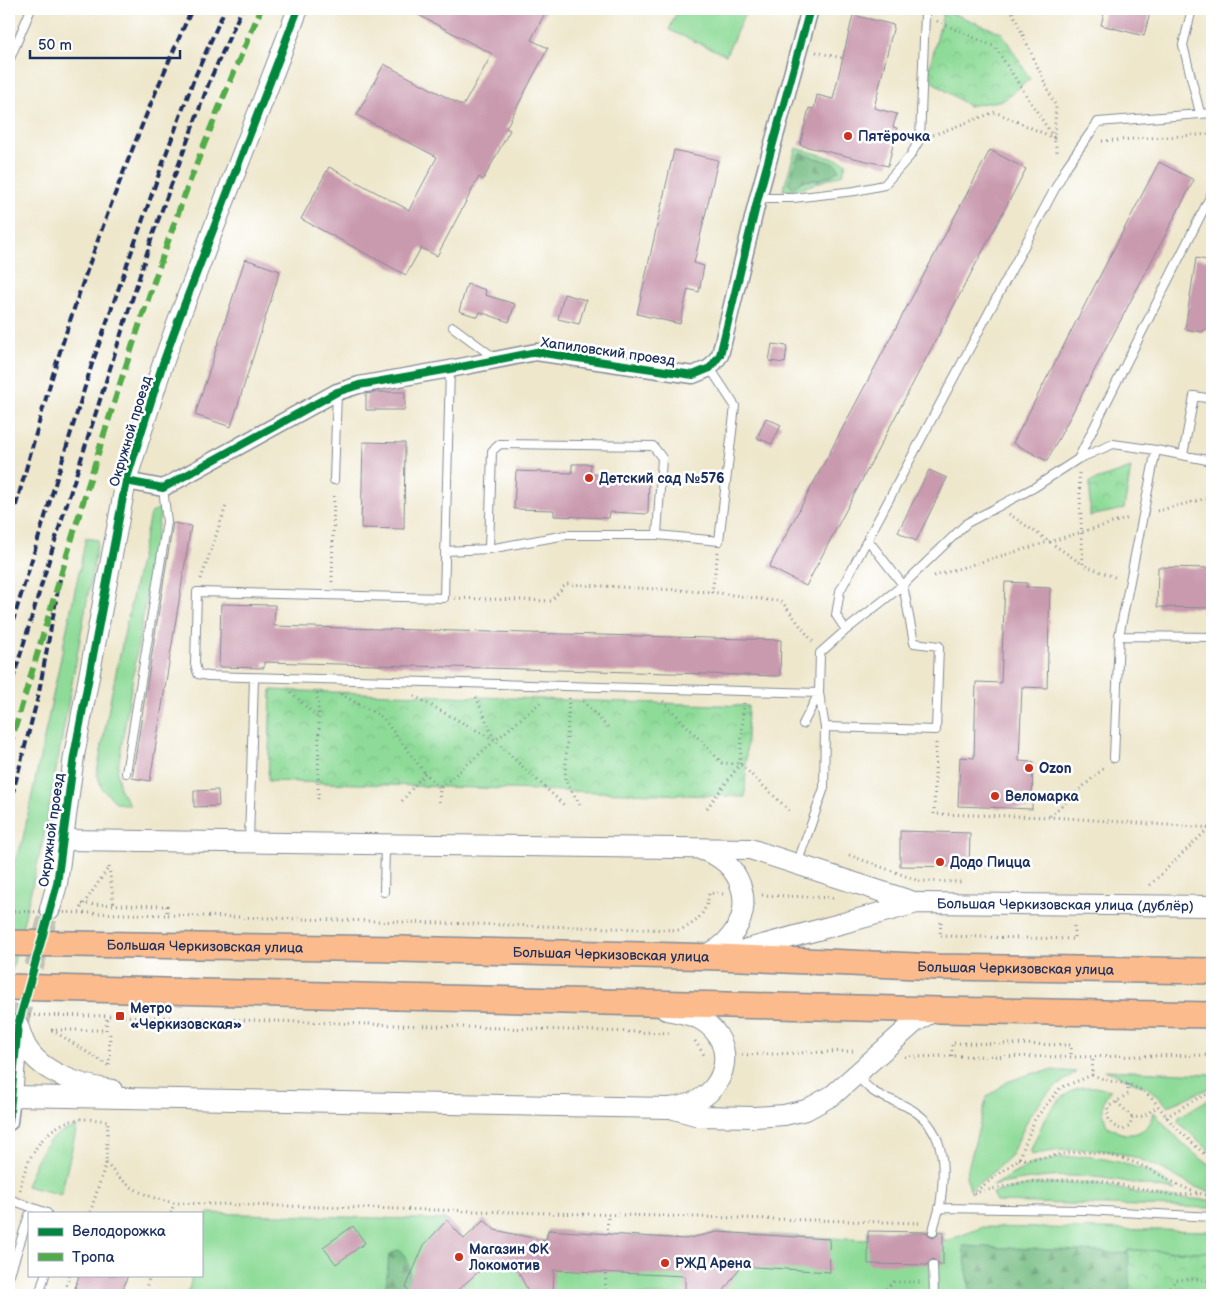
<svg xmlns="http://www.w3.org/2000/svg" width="1221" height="1304" font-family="'Balsamiq Sans',sans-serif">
  <defs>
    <pattern id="forest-firs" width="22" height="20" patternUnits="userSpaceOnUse" patternTransform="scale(1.25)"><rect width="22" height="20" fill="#72bb80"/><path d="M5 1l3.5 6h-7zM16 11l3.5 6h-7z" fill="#5d986c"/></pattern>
    <pattern id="park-crowns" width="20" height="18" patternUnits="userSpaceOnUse" patternTransform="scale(1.25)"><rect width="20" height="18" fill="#8edb98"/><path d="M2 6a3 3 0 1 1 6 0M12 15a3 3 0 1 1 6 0" fill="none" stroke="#7abc85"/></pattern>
  </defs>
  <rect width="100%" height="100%" fill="#fff"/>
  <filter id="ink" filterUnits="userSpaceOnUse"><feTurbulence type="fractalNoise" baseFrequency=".02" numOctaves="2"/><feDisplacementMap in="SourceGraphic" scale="10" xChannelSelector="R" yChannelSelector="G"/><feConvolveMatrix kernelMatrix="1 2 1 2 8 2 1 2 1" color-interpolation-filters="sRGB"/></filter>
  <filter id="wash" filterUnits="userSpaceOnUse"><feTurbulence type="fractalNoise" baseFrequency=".0096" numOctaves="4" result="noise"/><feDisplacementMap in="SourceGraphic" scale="20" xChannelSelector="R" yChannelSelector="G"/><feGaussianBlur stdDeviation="1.12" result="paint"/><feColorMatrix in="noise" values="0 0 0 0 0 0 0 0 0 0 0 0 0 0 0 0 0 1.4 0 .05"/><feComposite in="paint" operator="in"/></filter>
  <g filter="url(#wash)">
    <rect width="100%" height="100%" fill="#eee7cc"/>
    <path fill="#8edb98" stroke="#54857b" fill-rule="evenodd" d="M678,9H747L726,55L669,30Z
      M796,148L846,162L843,174L794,191L783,190ZM809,157L822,159L818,180L788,183L793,172Z
      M161,507L117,773L120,790L130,805L117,803L102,789L97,773L112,691L150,514Z
      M86,538L98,540L44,836L9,983V874L22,843Z
      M1053,1070L1076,1072L1049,1092L1030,1115L1011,1155L992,1173L970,1190L966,1176L987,1097L1007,1082L1030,1074Z
      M1105,1070L1212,1074V1087L1168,1106L1148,1088Z
      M1081,1087H1095L1111,1090C1100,1100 1102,1112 1107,1126C1112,1128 1117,1132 1121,1133C1137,1138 1152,1127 1154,1112C1168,1130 1193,1155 1212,1166V1192C1191,1188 1175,1175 1156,1166C1113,1146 1076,1146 1031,1155V1149C1043,1123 1052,1097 1081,1087Z
      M1212,1097V1153L1178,1122L1179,1117Z
      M77,1127L61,1195L26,1186C38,1157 43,1134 77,1127Z
      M1088,1156C1115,1161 1156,1168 1175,1191C1151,1187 1127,1181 1103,1178C1066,1173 1028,1178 992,1186L1029,1165L1059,1158Z
      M1077,1183L1099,1184L1154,1197L1212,1200V1208L996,1202L992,1193L1036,1184Z
      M208,1213L447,1220L464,1239L484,1220L495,1230L546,1241L548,1230L685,1239L717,1232L867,1240L868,1231L943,1232L944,1242L983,1227L1212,1231V1252L1128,1250L1130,1295H188L192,1275H201V1239Z"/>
    <path fill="url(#forest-firs)" stroke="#46756f" d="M801,152C812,158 824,160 836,164L839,170L832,175L818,180H804L792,188L788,183C793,172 794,162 801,152Z
      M963,1246L1105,1252L1116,1254L1140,1251L1149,1295H970V1290Z
      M398,1250C414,1258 408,1281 410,1295H385L389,1255Z"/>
    <path fill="url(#park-crowns)" stroke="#54857b" d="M944,10L1002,33L1030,79L1004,100L968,106L927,78Z
      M1131,468L1124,509L1090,516V482Z
      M271,690L748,706L745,797L268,781Z
      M1128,1250L1212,1252V1295H1130Z"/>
    <g id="blocks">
      <path fill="#c99aae" d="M407,9H547L531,40L548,48L506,128L510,130L483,180L479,177L437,256L421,248L406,275L301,219L329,167L409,210L437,157L357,115L384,64L463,106L492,54Z
        M1105,9H1151L1144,36L1101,25Z
        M853,15L894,25L874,108L897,114L893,127L897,128L888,166L800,145L809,108L814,109L817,95L833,99Z
        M674,150L718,160L694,263L704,266L699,292L688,289L680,324L637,314Z
        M990,150L1026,169L806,586L769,567Z
        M1159,162L1194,180L1047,461L1013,443Z
        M1196,258L1212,261V325L1202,332L1185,329Z
        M245,259L280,271L231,427L195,415Z
        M467,284L486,290L485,295L515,304L509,322L480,312L478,317L459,311Z
        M564,294L586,300L579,324L558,319Z
        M772,344L787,346L785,363L769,361Z
        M377,392H405V410H366V394Z
        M766,418L781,425L772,444L757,438Z
        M363,442L405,443L404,529L361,528Z
        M572,464H591L590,474L649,476L648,514L610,512L609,518L554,516V510L514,509L516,471L572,473Z
        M929,470L947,478L916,541L898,532Z
        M173,523L191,526L150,781L132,778Z
        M1158,567L1212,568V608L1157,607Z
        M1005,582L1027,583L1026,587L1050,588L1047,688L1022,687L1019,761L1033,762L1032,809L958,806L960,757L974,758L976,682L1001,683Z
        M221,604L275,605L274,626L781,640L780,676L264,662V668L219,667Z
        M218,790L219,806L194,807V791Z
        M900,831L970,833L969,867L900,866Z
        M447,1220L464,1239L484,1220L495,1230L546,1241L548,1230L685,1239L717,1232L829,1239L830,1272L741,1266L721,1295H685V1276L554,1270L553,1295H530L518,1271L492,1260L452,1295H411L406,1287L424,1245Z
        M353,1226L365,1243L336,1264L323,1247Z
        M868,1231L927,1232L929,1236L933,1238L937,1236L939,1232H943V1265H939L937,1262L933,1259L930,1261L927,1265L868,1264Z
        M79,1275H128L121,1295H73Z"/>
    </g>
  </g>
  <g filter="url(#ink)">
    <use href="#blocks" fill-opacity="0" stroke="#848b95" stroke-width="1"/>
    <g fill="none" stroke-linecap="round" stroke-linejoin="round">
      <path stroke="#c4c2b6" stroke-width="20" stroke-dasharray="20 10" stroke-linecap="butt" d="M18,1025L50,909"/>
      <defs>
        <path id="service" d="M1192,9L1183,45L1200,113
          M9,61L31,9
          M758,198H793L855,191L884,185L910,156L920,139L925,15
          M453,327L496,359
          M450,369L444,598L197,592L195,664L198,674L208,676L819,693L803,724
          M1183,455L1194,396L1212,399
          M1078,459L1113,444L1156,450L1212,461
          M334,480L337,392
          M489,549L492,451L500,444L653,446L662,458L657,535
          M445,551L489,549L566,535H657L719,541L735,406L710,368
          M846,630L836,615L840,591L1067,166L1098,122L1212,113
          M1119,636L1212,637
          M825,727L936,730L939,646L914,643L903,585L868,540
          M1114,758L1119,636L1156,450
          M126,773L167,522L163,488
          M249,840L254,678
          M797,864L824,788L825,727L819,693L820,653L846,630L903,585L967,523L1035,487L1078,459L1212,193
          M384,892L385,845
          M857,1075C874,1097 882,1095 905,1106C946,1125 946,1166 940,1206C938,1215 934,1223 933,1232
          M9,1199L47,1213
          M939,1208L1085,1210L1212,1217
          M933,1265L934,1295
          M9,1277L29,1215
          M39,1295L45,1275"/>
        <path id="minor" d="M126,481L163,488L337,392L359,385L450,369L536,352L693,375L710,368L720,355L758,198L810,9
          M9,1122L12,1096"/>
        <g id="tertiary">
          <path d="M64,840L750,849L917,903"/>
          <path d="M702,850C740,860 757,905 731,936C725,944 716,951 706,954"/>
          <path d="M50,909L57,884L74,756L126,481L163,363L180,316L298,9"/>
          <path id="s1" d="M733,953L917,903L1212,906"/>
          <path d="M18,1025L12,1096L669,1108C676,1107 685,1106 692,1103C728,1089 737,1043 703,1021C692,1014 678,1012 666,1010"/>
          <path d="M18,1026C21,1033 23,1042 27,1048C43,1074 83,1086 112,1090"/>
          <path d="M674,1109L699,1116L755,1117L784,1115L806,1110L833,1095L914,1023L925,1016L938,1010"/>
        </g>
        <g id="primary">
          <path id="s2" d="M400,949L719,957L938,967L1212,971"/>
          <path d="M399,997L938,1010L1212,1015"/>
        </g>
      </defs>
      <use href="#service" stroke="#848b95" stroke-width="10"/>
      <use href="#minor" stroke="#848b95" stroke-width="19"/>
      <use href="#tertiary" stroke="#848b95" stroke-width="22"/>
      <use href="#primary" stroke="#848b95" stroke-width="28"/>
      <path stroke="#848b95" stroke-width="3" stroke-dasharray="1 4" stroke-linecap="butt" d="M901,9L913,12
        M937,21L995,47L1054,138L1058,155
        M816,52L842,58
        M933,135L995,112L1054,138L1056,107L1011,9
        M1102,141L1212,134
        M1079,473L1083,565L1117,578
        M1157,511L1212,497
        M1009,514L1082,564
        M718,552L712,592L782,602L813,642
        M934,576L1129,518
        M201,579L226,506
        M332,582L334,493
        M455,598L551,601L566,584L712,592
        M291,692L319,719
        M317,693L319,720L318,799
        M341,694L382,717L425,773
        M414,696L494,740L564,805
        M476,697L494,739
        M569,698L565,780L581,806
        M583,701L610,730
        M663,701L722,763L740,764L790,811
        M936,743L934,814L1050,817L1212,828
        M402,801L425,773L440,788
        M439,802L440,788L543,700
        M707,808L740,764L744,703
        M1050,816L1105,767
        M849,855L919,881L963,882
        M109,867L114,905
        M1150,885L1212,825
        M762,895L834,898V897
        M82,904L167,906V915L679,930C697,924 707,912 709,893L724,894
        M81,908L109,867
        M941,922L940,936L1074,939V925
        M398,1025L672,1033
        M51,1030H106L107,1016
        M52,1030L109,1066
        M695,1041L704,1055
        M742,1055L853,1051
        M952,1056V1043L1071,1045V1057
        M905,1057L952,1056L1071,1057L1212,1055
        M109,1065L110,1031
        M1092,1075L1110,1081L1128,1084L1143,1091L1154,1101L1174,1126L1212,1161
        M1128,1084V1094L1108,1107C1107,1121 1110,1125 1123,1130L1130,1126L1132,1118L1144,1116L1158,1106
        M1117,1102L1132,1117
        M1166,1117L1194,1100L1212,1092
        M1019,1159C1040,1160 1060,1153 1081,1152C1096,1152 1113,1155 1127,1160C1157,1169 1181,1192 1212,1196
        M106,1163C127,1188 142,1196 174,1203L922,1223
        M20,1190C25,1159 45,1122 81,1119C89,1119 99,1120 108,1121L106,1163L90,1213
        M974,1193L1025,1182L1070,1180H1096L1172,1195L1198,1194
        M972,1194L1019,1159L1035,1119L1060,1088L1092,1075L1093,1057
        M171,1213L174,1203
        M607,1234L608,1215
        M63,1295L70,1275
        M144,1295L150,1275
        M605,1295L606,1272
        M878,1295L894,1282H920
        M1165,1295V1292L1176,1280L1193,1279L1212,1281"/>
      <use href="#service" stroke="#fff" stroke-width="8"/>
      <use href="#minor" stroke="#fff" stroke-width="16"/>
      <use href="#tertiary" stroke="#fff" stroke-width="20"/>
      <use href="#primary" stroke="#fbbb8c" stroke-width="25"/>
      <path stroke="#1b2f5e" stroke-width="4" stroke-dasharray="8 4" stroke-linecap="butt" d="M9,529C28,465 44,400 65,336C101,225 144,115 192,9
        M9,634L92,364L166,154L194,79L225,9
        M9,692L53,547L153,234L210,80L242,9
        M9,807L38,697L60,579"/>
      <defs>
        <g id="primary-bridge">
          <path id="s3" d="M9,943L400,949"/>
          <path d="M9,987L399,997"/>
        </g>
      </defs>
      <use href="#primary-bridge" stroke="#848b95" stroke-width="28" stroke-linecap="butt"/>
      <path stroke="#848b95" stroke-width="3" stroke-dasharray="1 4" stroke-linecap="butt" d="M9,911L167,915
        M9,1015L120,1016L398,1025"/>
      <use href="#primary-bridge" stroke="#fbbb8c" stroke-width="25"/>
      <path stroke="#52ab49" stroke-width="6" stroke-dasharray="12 6" stroke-linecap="butt" d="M9,748C64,566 116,384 181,205C205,139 233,74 261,9"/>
      <defs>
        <path id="cycleway" d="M126,481L163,488L337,392L359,385L450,369L536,352L693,375L710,368L720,355L758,198L810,9
          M9,1122L18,1025L57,884L74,756L126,481L163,363L180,316L298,9"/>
      </defs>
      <use href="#cycleway" stroke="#fff" stroke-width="11"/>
      <use href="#cycleway" stroke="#00873e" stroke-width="8"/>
    </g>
  </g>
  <g fill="#c8321e" stroke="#fff" stroke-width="2">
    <circle cx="848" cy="136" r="5"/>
    <circle cx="589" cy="478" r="5"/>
    <circle cx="1029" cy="768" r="5"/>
    <circle cx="995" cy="796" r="5"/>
    <circle cx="940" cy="862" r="5"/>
    <rect x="115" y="1011" width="10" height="10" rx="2.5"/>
    <circle cx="459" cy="1257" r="5"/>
    <circle cx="665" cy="1263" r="5"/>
  </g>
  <g text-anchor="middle" stroke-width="5" stroke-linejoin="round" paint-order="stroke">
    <g font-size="14" font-weight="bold" fill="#1b2f5e" stroke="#fff" text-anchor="start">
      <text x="858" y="141">Пятёрочка</text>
      <text x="599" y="483">Детский сад №576</text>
      <text x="1039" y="773">Ozon</text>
      <text x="1005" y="801">Веломарка</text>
      <text x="950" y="867">Додо Пицца</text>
      <text x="130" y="1013">Метро<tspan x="130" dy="16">«Черкизовская»</tspan></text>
      <text x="469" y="1254">Магазин ФК<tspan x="469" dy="16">Локомотив</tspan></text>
      <text x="675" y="1268">РЖД Арена</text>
    </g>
    <g font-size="14" fill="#1b2f5e" stroke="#fff">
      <text transform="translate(608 351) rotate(8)" y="5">Хапиловский проезд</text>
      <text transform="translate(130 431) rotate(-73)" y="5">Окружной проезд</text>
      <text transform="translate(51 830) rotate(-82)" y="5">Окружной проезд</text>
      <text dy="5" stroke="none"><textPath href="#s1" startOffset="339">Большая Черкизовская улица (дублёр)</textPath></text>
      <text dy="5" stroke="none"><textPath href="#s3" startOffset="196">Большая Черкизовская улица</textPath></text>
      <text dy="5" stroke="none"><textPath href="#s2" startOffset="211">Большая Черкизовская улица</textPath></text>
      <text dy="5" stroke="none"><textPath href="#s2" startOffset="616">Большая Черкизовская улица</textPath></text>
    </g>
  </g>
  <rect width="1221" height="1304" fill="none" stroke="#fff" stroke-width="30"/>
  <rect x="28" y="1212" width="175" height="65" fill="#ffffff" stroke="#a4acbf"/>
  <rect x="38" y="1228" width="25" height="8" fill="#00873e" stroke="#a4acbf"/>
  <text x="72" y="1236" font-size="15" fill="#1b2f5e">Велодорожка</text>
  <rect x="38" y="1253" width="25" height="8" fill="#52ab49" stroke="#a4acbf"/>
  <text x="72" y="1262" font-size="15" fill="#1b2f5e">Тропа</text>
  <path d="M30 50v8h150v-8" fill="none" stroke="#1b2f5e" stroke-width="2.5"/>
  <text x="38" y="50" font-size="15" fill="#1b2f5e" stroke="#ffffff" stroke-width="4" paint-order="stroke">50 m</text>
</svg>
